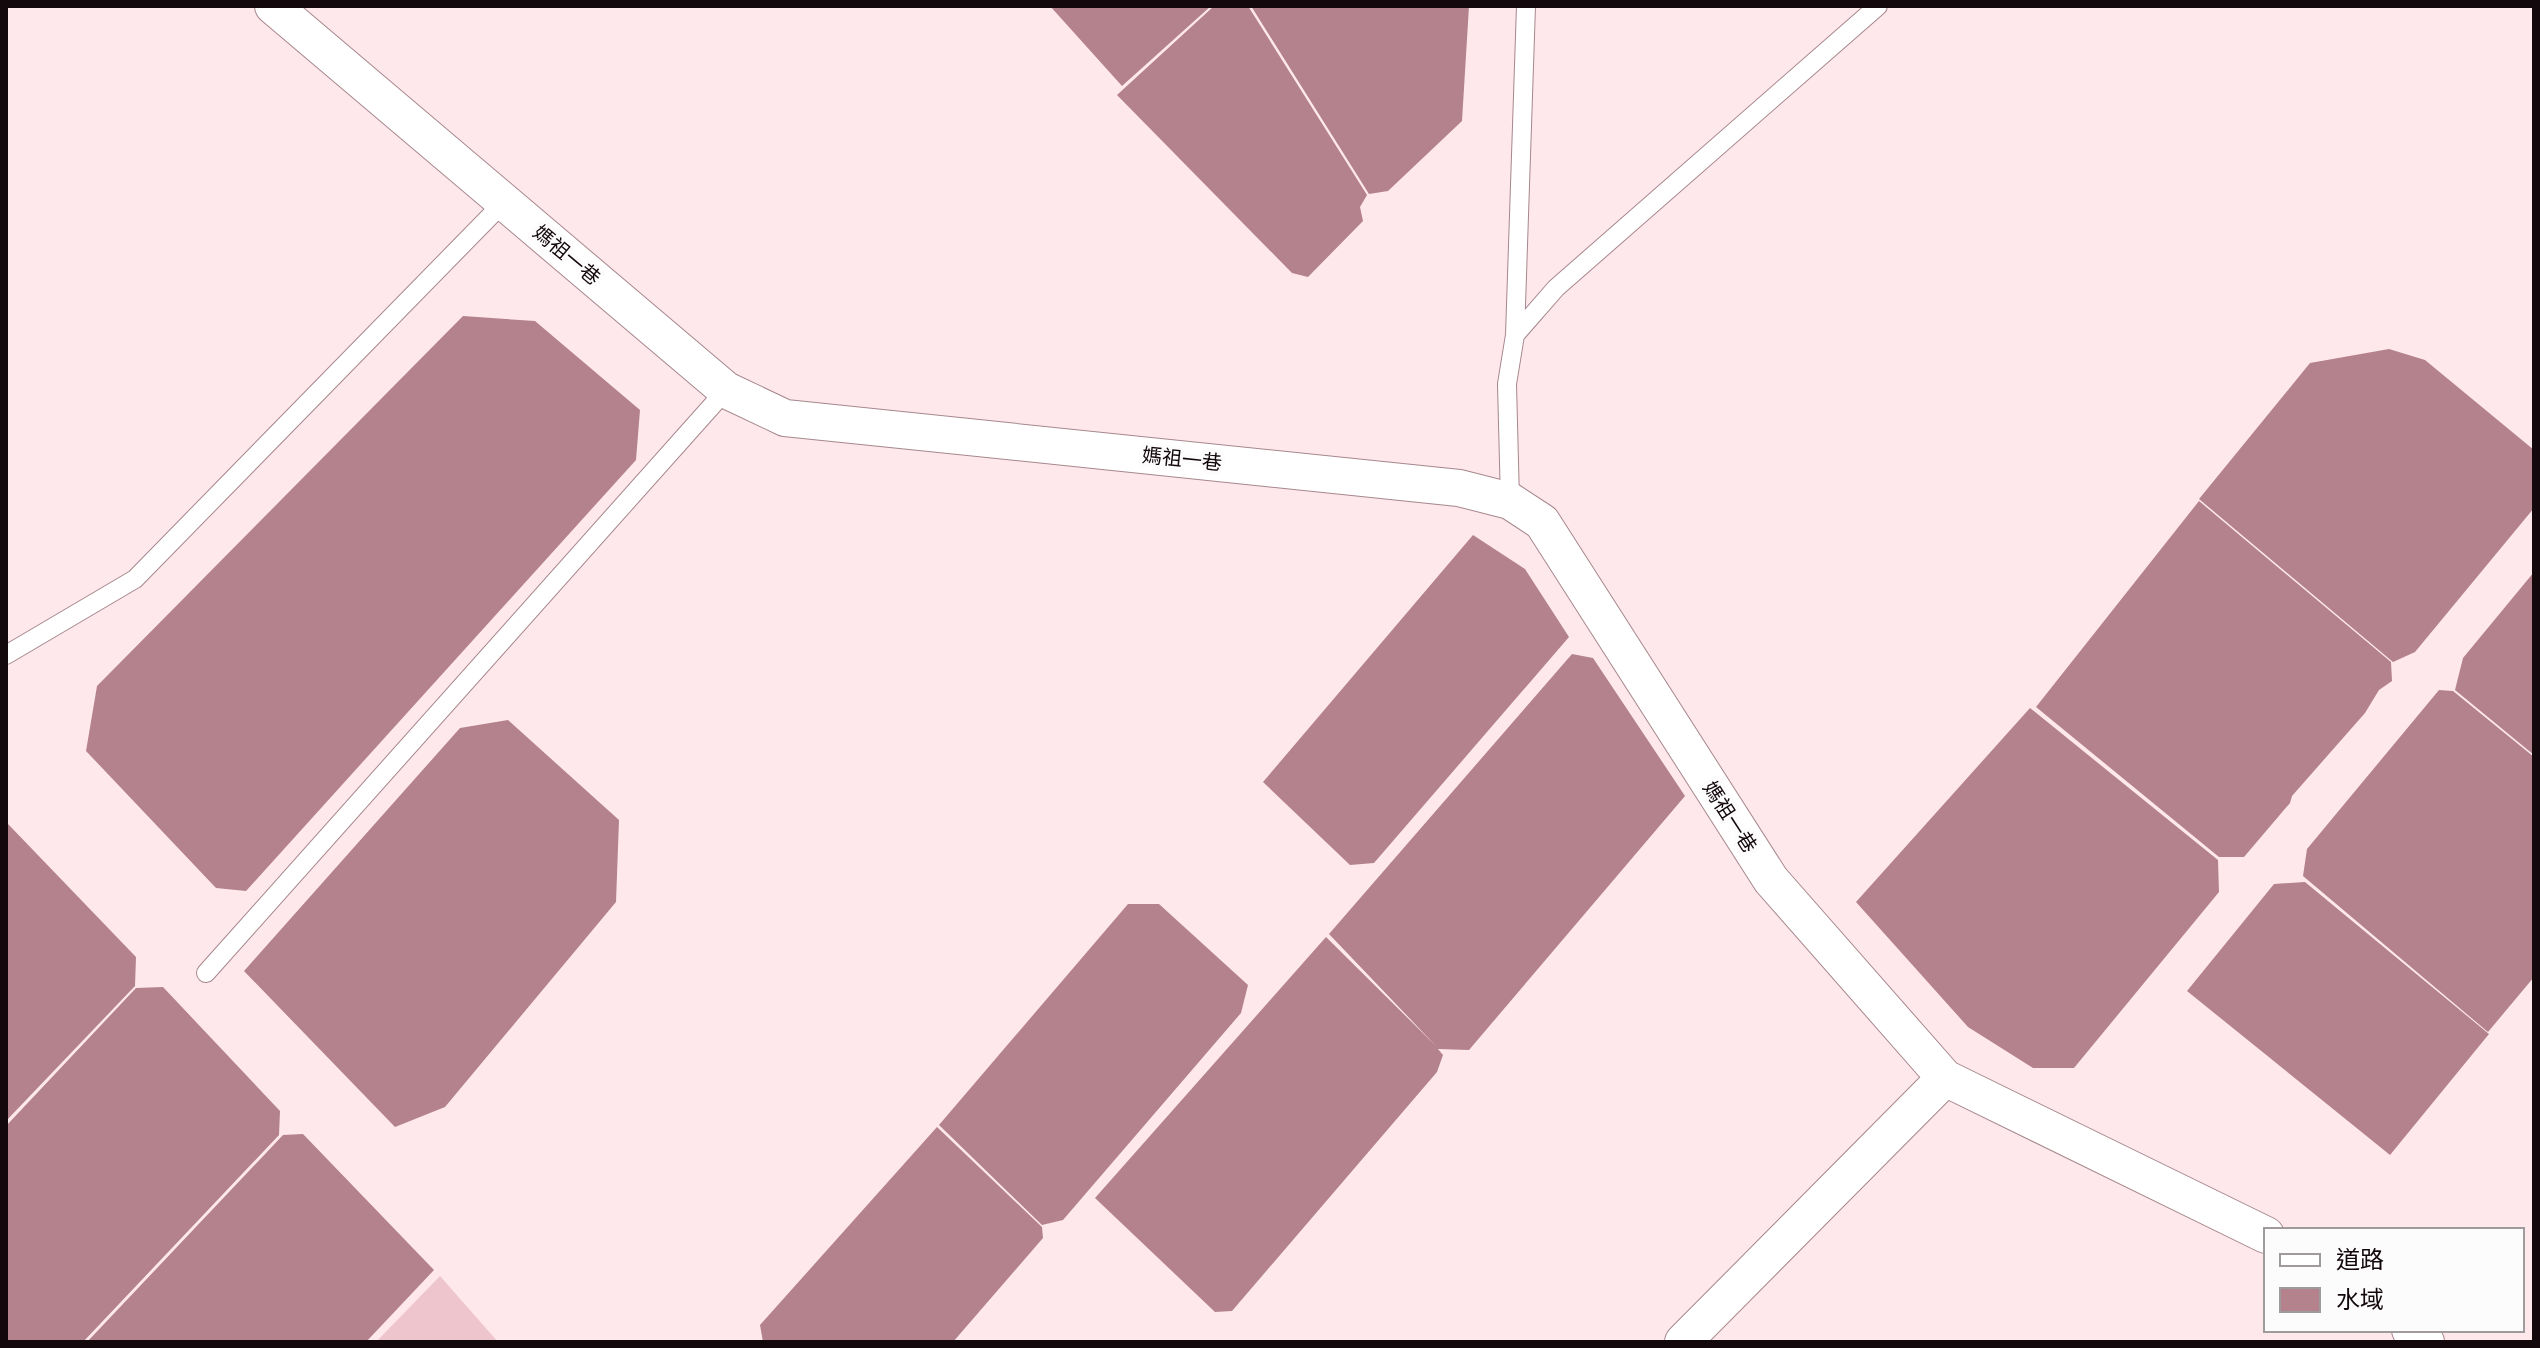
<svg xmlns="http://www.w3.org/2000/svg" width="2540" height="1348" font-family="Raleway,'Noto Sans TC',sans-serif">
  <rect width="100%" height="100%" fill="#fee8ec"/>
  <path fill="#efc5cd" d="M440,1276L498,1342H376Z"/>
  <path fill="#b4828d" d="M1050,6H1211L1122,86Z
    M1214,6H1248L1367,195L1360,207L1363,221L1308,277L1292,273L1117,95Z
    M1251,6H1469L1462,121L1388,191L1369,194Z
    M463,316L535,321L640,410L636,460L246,891L216,888L86,751L97,686Z
    M2389,349L2425,360L2534,450V508L2415,652L2393,662L2199,499L2310,363Z
    M2199,501L2391,662L2392,681L2379,690L2365,713L2292,796L2290,803L2244,857H2219L2036,707Z
    M1473,535L1525,569L1569,637L1374,863L1350,865L1263,782Z
    M2534,572V755L2455,690L2463,658Z
    M1572,654L1593,658L1685,796L1469,1050L1438,1049L1443,1055L1437,1072L1232,1311L1215,1312L1095,1198L1326,937L1436,1046L1329,934Z
    M2439,690L2453,691L2534,757V977L2488,1032L2303,876L2307,849Z
    M2030,708L2218,860L2219,892L2074,1068H2033L1968,1027L1856,902Z
    M508,720L619,820L616,902L445,1107L395,1127L244,971L460,728Z
    M8,824L136,957L135,986L6,1121Z
    M2305,882L2489,1034L2390,1155L2187,991L2274,884Z
    M1128,904H1159L1248,985L1241,1013L1063,1220L1042,1225L939,1125Z
    M163,987L280,1111L279,1135L83,1342H6V1126L136,988Z
    M937,1127L1042,1227L1043,1238L953,1342H763L760,1325Z
    M303,1134L434,1270L366,1342H87L283,1135Z"/>
  <g fill="none" stroke-linecap="round" stroke-linejoin="round">
    <defs>
      <path id="service" d="M1515,335L1526,6
        M1510,501L1507,384L1515,335L1556,288L1878,6
        M6,655L135,579L504,202
        M206,973L726,390"/>
      <path id="minor" d="M273,6L726,390L785,418L1459,488L1510,501L1542,522L1771,880L1945,1078L2266,1235
        M2410,1330L2426,1342
        M1683,1342L1945,1078"/>
    </defs>
    <use href="#service" stroke="#a6878d" stroke-width="20"/>
    <use href="#minor" stroke="#a6878d" stroke-width="38"/>
    <use href="#service" stroke="#fff" stroke-width="18"/>
    <use href="#minor" stroke="#fff" stroke-width="36"/>
  </g>
  <g text-anchor="middle" stroke-width="8" stroke-linejoin="round" paint-order="stroke">
    <g font-size="20" fill="#13080b" stroke="#fcfcfc">
      <text transform="translate(567 255) rotate(40)" y="7">媽祖一巷</text>
      <text transform="translate(1182 459) rotate(6)" y="7">媽祖一巷</text>
      <text transform="translate(1730 817) rotate(57)" y="7">媽祖一巷</text>
    </g>
  </g>
  <rect width="2540" height="1348" fill="none" stroke="#13080b" stroke-width="16"/>
  <rect x="2264" y="1228" width="260" height="104" fill="#fcfcfc" stroke="#9f9a9c" stroke-width="2"/>
  <rect x="2280" y="1254" width="40" height="12" fill="#ffffff" stroke="#9f9a9c" stroke-width="2"/>
  <text x="2336" y="1268" font-size="24" fill="#13080b">道路</text>
  <rect x="2280" y="1288" width="40" height="24" fill="#b4828d" stroke="#9f9a9c" stroke-width="2"/>
  <text x="2336" y="1308" font-size="24" fill="#13080b">水域</text>
</svg>
